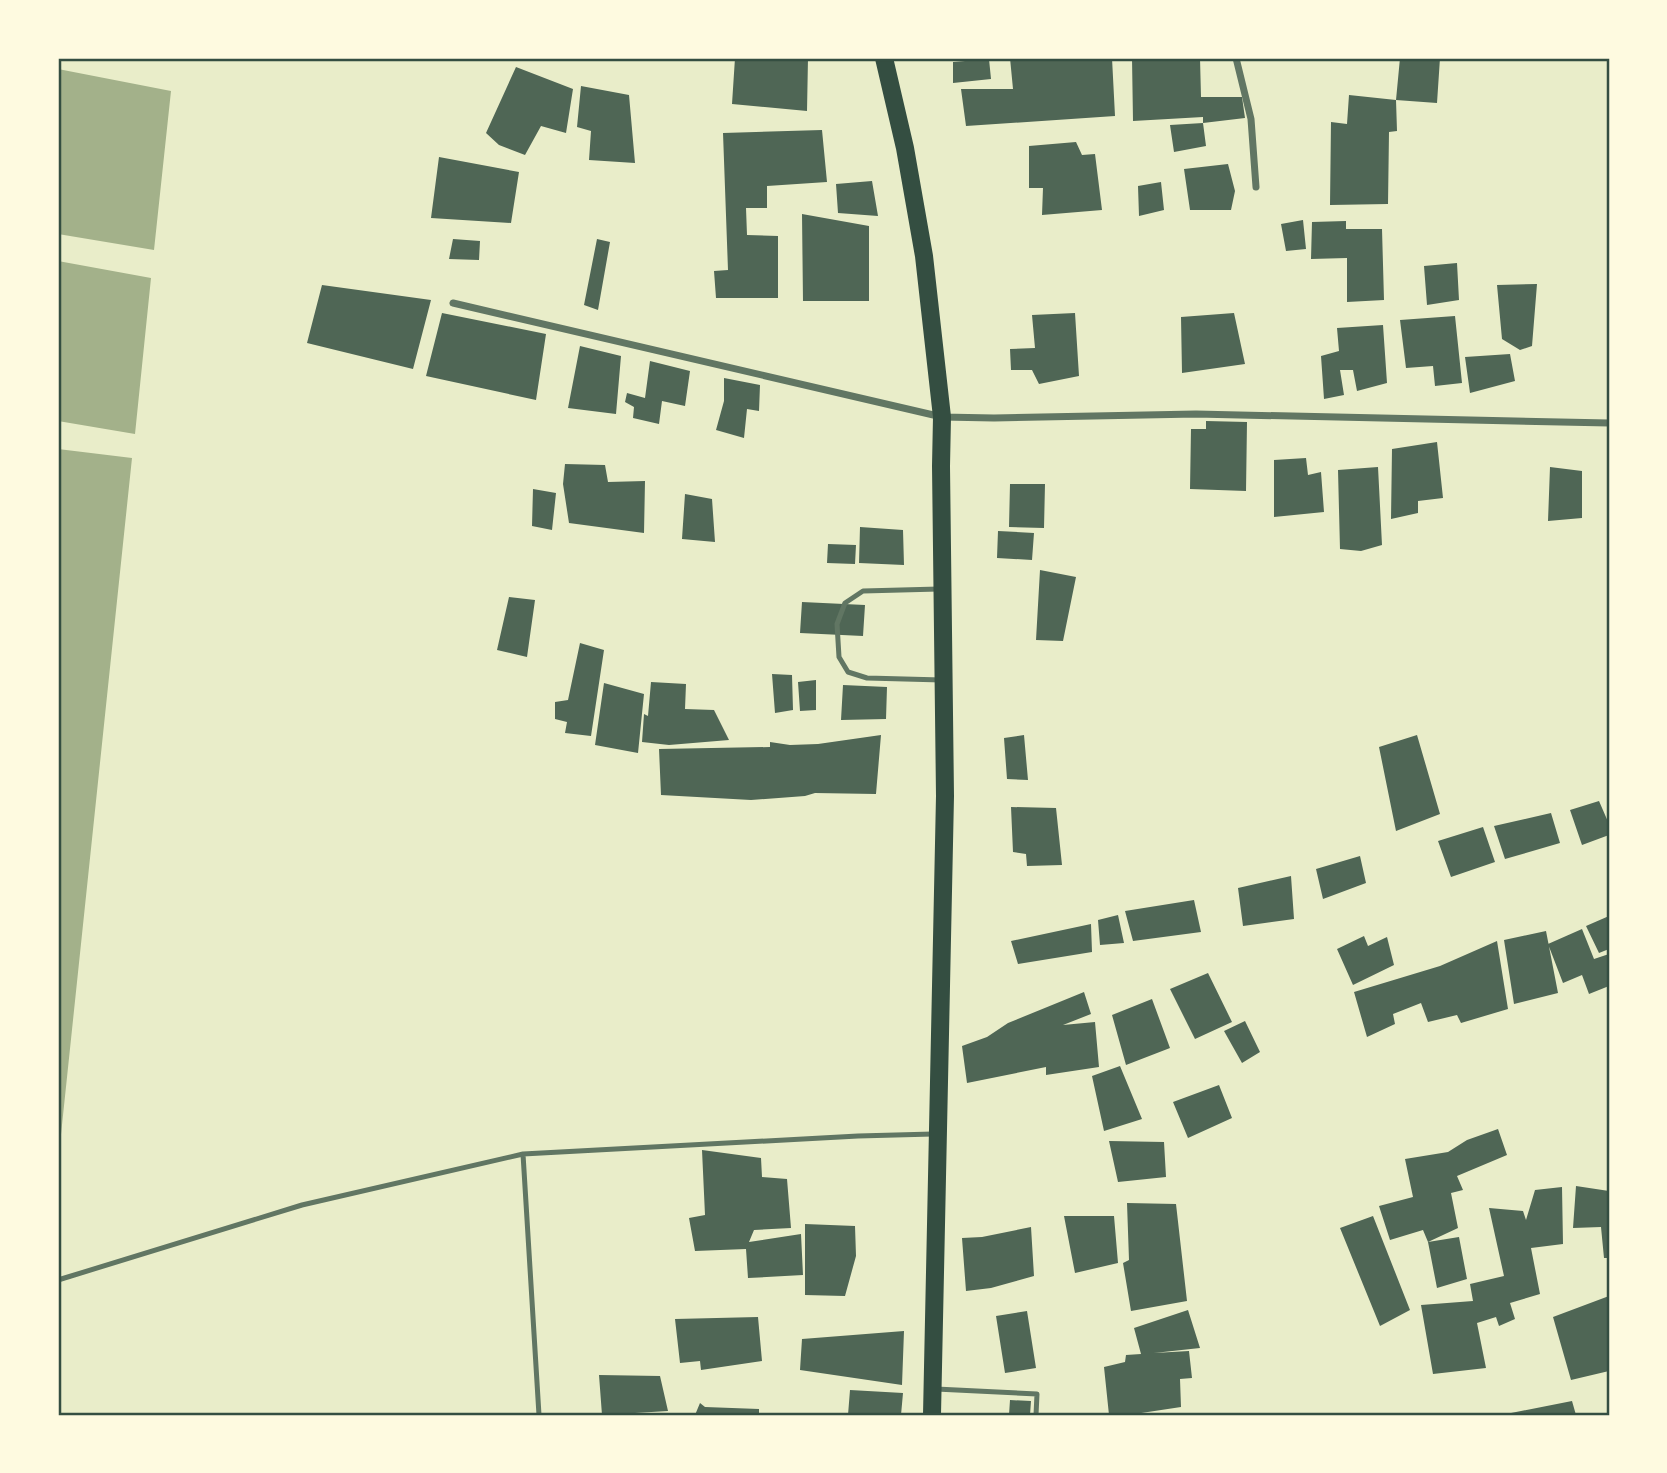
<svg xmlns="http://www.w3.org/2000/svg" width="1667" height="1473" font-family="'DM Sans',sans-serif">
  <rect width="100%" height="100%" fill="#e9edc9"/>
  <path fill="#a3b18a" d="M58,69L171,91L154,250L58,234Z
    M58,261L151,278L135,434L58,421Z
    M58,449L132,458L58,1163Z"/>
  <path fill="#4f6655" d="M735,58H808L807,111L732,104Z
    M1010,58H1112L1115,116L966,126L961,89H1013Z
    M1132,58H1200L1201,97H1242L1245,118L1203,123V117L1133,121Z
    M1400,58H1440L1437,103L1396,100Z
    M989,59L991,79L953,83V62Z
    M516,67L573,89L566,133L541,126L525,155L499,145L486,133Z
    M581,86L629,95L635,163L589,160L591,131L577,127Z
    M1349,95L1396,100L1397,131L1389,132L1388,204L1330,205L1331,122L1347,124Z
    M1203,123L1206,146L1174,152L1170,125Z
    M822,130L827,182L767,186V208H746L747,235L778,236V298H716L714,271L728,270L723,133Z
    M1076,142L1082,155L1095,154L1102,210L1042,215L1043,188H1029V146Z
    M439,157L519,172L511,223L431,218Z
    M1228,164L1235,191L1231,210H1190L1184,169Z
    M872,181L878,216L838,213L836,184Z
    M1161,182L1164,210L1139,216L1138,186Z
    M802,214L869,226V301H803Z
    M1303,220L1306,249L1286,251L1281,224Z
    M1346,221V229H1382L1384,300L1347,302V258L1311,259L1312,222Z
    M453,239L480,241L479,260L449,259Z
    M597,239L610,242L598,310L584,305Z
    M1457,263L1459,300L1427,305L1424,266Z
    M1537,284L1532,346L1520,350L1502,339L1497,285Z
    M322,285L431,300L413,369L307,343Z
    M442,313L546,334L536,400L426,376Z
    M1075,313L1079,376L1039,384L1032,370H1011L1010,349L1035,348L1032,315Z
    M1234,313L1245,364L1182,373L1181,317Z
    M1455,316L1462,383L1435,386L1433,366L1406,368L1400,320Z
    M1383,325L1387,383L1357,391L1353,370H1340L1344,395L1324,399L1321,356L1339,351L1337,328Z
    M580,346L621,356L616,414L568,408Z
    M1510,354L1515,381L1470,393L1465,357Z
    M650,361L690,371L685,406L662,401L659,424L633,418L634,407L625,402L627,393L645,398Z
    M724,378L760,385L759,411L747,409L744,438L716,430L724,401Z
    M1206,421L1247,422L1246,491L1190,489L1191,429H1206Z
    M1437,442L1443,498L1418,501V513L1391,519L1392,449Z
    M1306,458L1308,475L1321,472L1324,512L1274,517V460Z
    M565,464L605,465L608,482L645,481L644,533L569,523L563,484Z
    M1378,467L1382,545L1361,551L1340,549L1338,470Z
    M1550,467L1582,471V518L1548,521Z
    M1010,484H1045L1044,528L1009,527Z
    M533,489L556,493L552,530L532,526Z
    M685,494L712,499L715,542L682,539Z
    M860,527L903,530L904,565L859,563Z
    M998,531L1034,533L1032,560L997,558Z
    M828,544L856,545L855,564L827,563Z
    M1040,570L1076,577L1063,641L1036,640Z
    M509,597L535,600L527,657L497,650Z
    M802,602L865,605L863,636L800,633Z
    M580,643L604,650L591,736L565,733L567,722L555,719V702L568,700Z
    M772,674L792,675L793,710L775,713Z
    M816,680V710L800,711L798,682Z
    M651,682L686,684L685,709L714,710L729,740L669,745L642,742L644,714L648,716Z
    M604,683L644,694L638,753L595,745Z
    M843,685L887,687L886,719L841,720Z
    M881,735L876,794L815,793L805,796L751,800L661,795L659,749L770,747V742L790,745L818,744Z
    M1024,735L1028,780L1007,779L1004,738Z
    M1417,735L1440,814L1396,831L1379,747Z
    M1599,801L1609,824V835L1582,845L1570,810Z
    M1011,807L1056,808L1062,865L1027,866L1026,854L1013,852Z
    M1551,813L1560,843L1505,859L1494,826Z
    M1483,827L1495,862L1451,877L1438,841Z
    M1360,856L1366,883L1323,899L1316,869Z
    M1291,876L1294,919L1243,926L1238,888Z
    M1194,900L1201,932L1133,941L1125,911Z
    M1118,915L1124,943L1100,945L1098,920Z
    M1609,916V949L1599,953L1586,926Z
    M1091,924L1092,952L1018,964L1011,941Z
    M1582,929L1594,959L1609,954V986L1589,994L1582,975L1563,983L1548,944Z
    M1546,931L1558,993L1514,1004L1504,940Z
    M1364,936L1368,946L1387,937L1394,965L1353,985L1337,949Z
    M1497,941L1508,1009L1461,1023L1457,1015L1428,1022L1421,1003L1393,1014L1395,1024L1367,1037L1354,992L1440,966Z
    M1208,973L1232,1022L1195,1039L1170,989Z
    M1084,992L1091,1014L1063,1025L1095,1022L1099,1067L1046,1075V1067L967,1083L962,1046L987,1037L1008,1023Z
    M1152,999L1170,1048L1126,1065L1112,1015Z
    M1245,1021L1260,1052L1242,1063L1224,1031Z
    M1120,1066L1142,1119L1104,1131L1092,1076Z
    M1219,1085L1232,1118L1188,1138L1173,1102Z
    M1498,1129L1507,1155L1457,1176L1463,1190L1451,1193L1458,1228L1428,1242L1423,1230L1390,1240L1379,1206L1413,1197L1405,1159L1448,1152L1467,1140Z
    M1109,1141L1164,1142L1166,1177L1118,1182Z
    M702,1150L761,1158L762,1177L787,1179L791,1228L754,1230L749,1242L801,1234L803,1275L748,1278L746,1249L695,1251L689,1218L705,1215Z
    M1576,1186L1609,1191V1258H1604L1601,1227L1573,1228Z
    M1562,1187L1563,1244L1531,1248L1540,1294L1510,1303L1515,1319L1499,1326L1496,1317L1477,1323L1486,1368L1433,1374L1421,1305L1473,1301L1470,1284L1504,1276L1489,1208L1523,1211L1526,1220L1535,1190Z
    M1127,1203L1176,1204L1187,1301L1131,1311L1123,1263L1129,1260Z
    M1064,1216H1114L1118,1263L1075,1273Z
    M1373,1216L1410,1310L1380,1326L1340,1228Z
    M805,1224L855,1226L856,1256L845,1296L805,1295Z
    M1031,1227L1034,1276L991,1288L966,1291L962,1238L982,1237Z
    M1459,1237L1467,1279L1437,1288L1428,1242Z
    M1609,1296V1371L1571,1380L1553,1317Z
    M1188,1310L1200,1348L1154,1353L1189,1351L1192,1378L1180,1379L1181,1407L1128,1415H1109L1104,1367L1125,1362L1126,1355L1141,1354L1134,1328Z
    M1027,1311L1036,1368L1005,1373L996,1316Z
    M758,1317L762,1361L701,1370L700,1361L680,1363L675,1319Z
    M904,1331L902,1385L800,1370L802,1339Z
    M599,1375L660,1376L668,1411L602,1415Z
    M850,1390L903,1393L901,1415H848Z
    M1010,1400L1031,1401L1030,1415H1009Z
    M1572,1401L1576,1415H1506V1414Z
    M700,1403L705,1407L759,1409V1415H695Z"/>
  <g fill="none" stroke-linecap="round" stroke-linejoin="round">
    <path stroke="#617663" stroke-width="5" d="M939,589L863,591L845,603L837,624L839,657L848,672L867,678L942,680
      M523,1154L539,1415
      M58,1280L302,1205L523,1154L858,1136L933,1134
      M936,1389L1037,1394L1036,1415"/>
    <path stroke="#617663" stroke-width="7" d="M1236,58L1251,119L1256,187
      M453,303L942,417L994,418L1196,414L1609,423"/>
    <path stroke="#344e41" stroke-width="18" d="M884,58L905,148L924,256L942,417L941,466L945,796L932,1415"/>
  </g>
  <rect width="1667" height="1473" fill="none" stroke="#fefae0" stroke-width="119"/>
  <rect x="60" y="60" width="1548" height="1354" fill="none" stroke="#344e41" stroke-width="2.5"/>
</svg>
